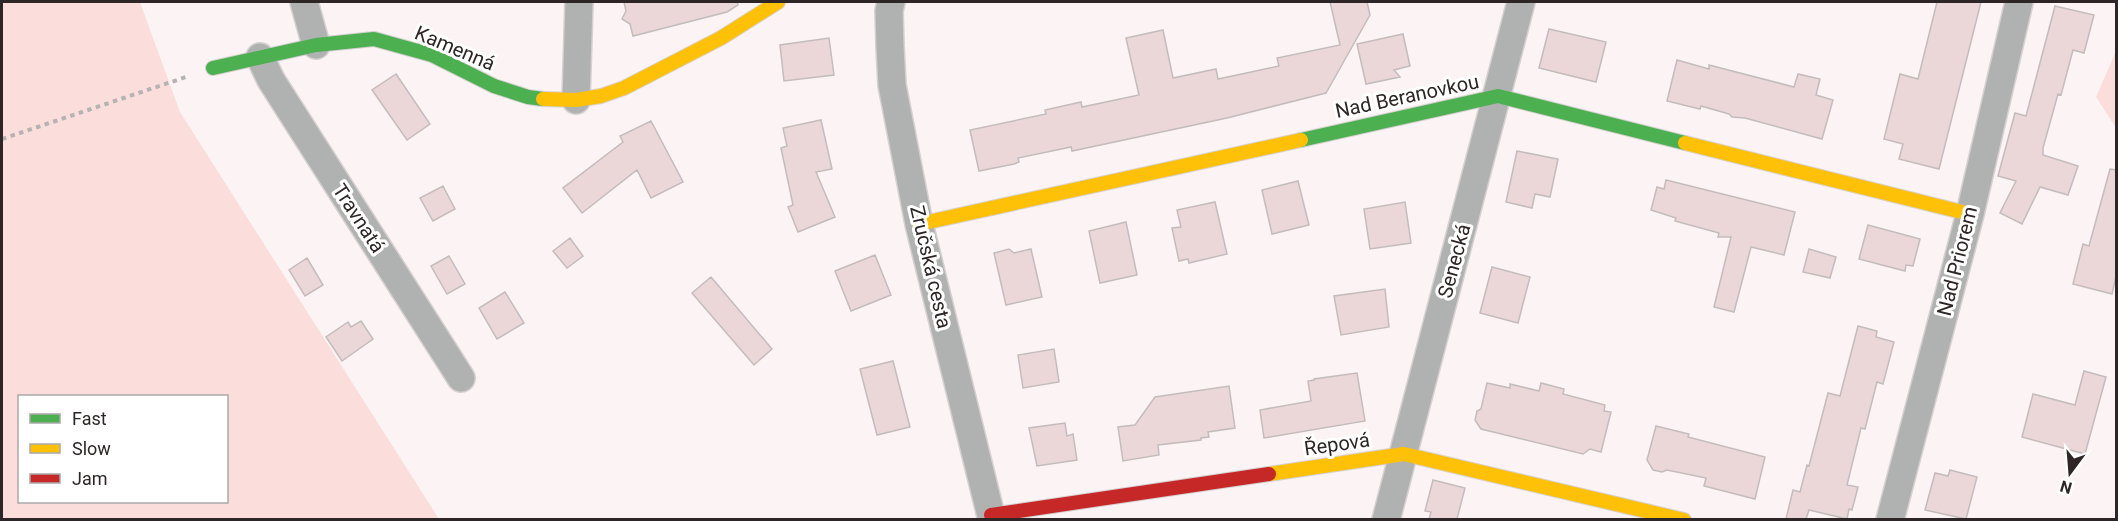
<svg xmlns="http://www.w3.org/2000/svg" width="2118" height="521" font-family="Roboto,sans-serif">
  <rect width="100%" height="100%" fill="#fcf4f4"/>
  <path fill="#fbdddc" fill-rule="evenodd" d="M2,2H140L180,112L439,519H2ZM20,396H226V502H20Z
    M2116,51V128L2096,97Z"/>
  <path fill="#ebd7d7" stroke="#c4bcbc" stroke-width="1.5" d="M624,2H737L738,5L727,12L633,36L630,24L622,19L626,11Z
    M1330,2H1367L1370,15L1326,93L1227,118L1072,151L1071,147L1018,158L1019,162L1014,164L979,171L970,130L1046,114L1045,110L1081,102L1082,107L1139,95L1126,38L1163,30L1173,78L1216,69L1218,79L1279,66L1277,58L1340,45Z
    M1937,2H1981L1939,169L1899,159L1903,144L1884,139L1900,74L1918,79Z
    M2055,6L2094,15L2084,53L2073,50L2061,95L2058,94L2043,148V155L2078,166L2068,195L2040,187L2022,224L2000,213L2016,181L1998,176L2015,113L2026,116Z
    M1549,29L1606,42L1596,82L1539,68Z
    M1403,34L1410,66L1394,70L1400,77L1366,84L1357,44Z
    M829,38L834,75L784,81L780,45Z
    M1677,60L1709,69V65L1794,87L1798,74L1820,79L1816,95L1833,100L1822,139L1745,118L1732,117L1729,114L1701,106L1700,109L1667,101Z
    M396,74L430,124L407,140L372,90Z
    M821,120L832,169L816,172L835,217L798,232L788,207L793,205L781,148L787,146L783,128Z
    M651,121L683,182L651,198L637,170L582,213L563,188L623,142L620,136Z
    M1517,151L1558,159L1550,197L1535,194L1532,208L1506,202Z
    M2110,169L2116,170V276L2112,294L2073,284L2083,244L2089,246Z
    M1666,180L1795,212L1784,255L1751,247L1734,312L1714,307L1731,237H1718L1719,233L1675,221L1676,218L1651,210L1657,187L1664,189Z
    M1298,181L1309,225L1272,234L1262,190Z
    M443,186L455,209L433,221L420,198Z
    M1215,202L1227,254L1189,263L1188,259L1179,261L1172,228L1181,227L1177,210Z
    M1405,202L1411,243L1370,249L1364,209Z
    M1126,222L1137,275L1100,283L1089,231Z
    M1868,225L1920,239L1913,266L1906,265L1905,271L1859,259Z
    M570,238L583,256L567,268L553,251Z
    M1009,249L1014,253L1031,249L1042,297L1006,305L994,253Z
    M1809,249L1836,257L1830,278L1803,272Z
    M875,255L891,295L851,311L835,271Z
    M449,256L465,284L447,294L431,266Z
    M307,258L323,285L305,296L289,270Z
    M1492,267L1530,277L1518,323L1480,313Z
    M711,277L772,349L754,365L692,293Z
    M1385,289L1389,327L1341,335L1334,296Z
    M505,292L524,323L497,339L479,308Z
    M361,321L373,339L342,361L326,337L348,322L351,327Z
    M1858,326L1877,331L1876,337L1894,342L1883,384L1877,382L1865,429L1861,428L1847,485L1858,487L1852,510L1849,509L1847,519L1809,510L1806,519H1786L1793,490L1800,492L1807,465L1809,466L1828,393L1840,396Z
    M1054,349L1059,382L1023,388L1018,355Z
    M893,361L910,427L877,435L860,369Z
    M2084,371L2106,377L2085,454L2022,437L2033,394L2075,405Z
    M1357,373L1365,421L1264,438L1260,410L1311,401L1308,381L1314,380V379Z
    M1487,383L1510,388V384L1539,391L1541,383L1564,389L1563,394L1605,405L1604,411L1611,412L1601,452L1590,449L1583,454L1481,429L1475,420L1477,411L1481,409Z
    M1229,386L1235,428L1208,432L1209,437L1201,438V440L1158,445L1159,455L1123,461L1118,427L1135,425L1155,397Z
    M1065,423L1067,436L1073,434L1077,460L1037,466L1029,428Z
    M1656,426L1689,434L1688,437L1765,457L1755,499L1704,486L1706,478L1667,470L1662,472L1653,470L1647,460Z
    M1950,470L1977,477L1966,519L1925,510L1935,473L1948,476Z
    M1433,480L1465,488L1457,519H1429L1431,512L1425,511Z"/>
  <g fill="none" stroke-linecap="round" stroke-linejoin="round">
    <defs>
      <path id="street" d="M304,2L316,45
        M891,2L889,11L890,46L892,85L919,224L992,520
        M260,57L271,80L461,378
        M576,100L579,2
        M1386,520L1521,2
        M1890,520L1970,214L2019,2"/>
      <path id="fast" d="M213,68L316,45L374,39L432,55L494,86L528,97L543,99
        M1301,140L1498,96L1685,143"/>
      <path id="slow" d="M543,99L576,100L601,96L624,88L721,38L778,2
        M1685,143L1970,214
        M919,224L1301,140
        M1269,474L1404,454L1684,520"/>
      <path id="jam" d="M991,515L1269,474"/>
    </defs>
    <use href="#street" stroke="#d6d0d0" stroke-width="30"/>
    <use href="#fast" stroke="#d6d0d0" stroke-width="16"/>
    <use href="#slow" stroke="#d6d0d0" stroke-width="16"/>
    <use href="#jam" stroke="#d6d0d0" stroke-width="16"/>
    <path stroke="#b5b3b3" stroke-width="4" stroke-dasharray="4.5 4.5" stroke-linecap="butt" d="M2,139L186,77"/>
    <use href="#street" stroke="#b0b2b1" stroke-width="27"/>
    <use href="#fast" stroke="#4caf50" stroke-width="14"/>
    <use href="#slow" stroke="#ffc107" stroke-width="14"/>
    <use href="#jam" stroke="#c62828" stroke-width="14"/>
  </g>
  <g text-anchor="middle" stroke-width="6" stroke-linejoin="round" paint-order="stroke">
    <g font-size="20" fill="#2e2626" stroke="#fff">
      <text transform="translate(455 48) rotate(23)" y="7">Kamenná</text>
      <text transform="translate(1407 96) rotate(-12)" y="7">Nad Beranovkou</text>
      <text transform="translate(359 218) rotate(57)" y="7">Travnatá</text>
      <text transform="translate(1454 261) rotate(-75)" y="7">Senecká</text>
      <text transform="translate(1957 261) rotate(-76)" y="7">Nad Priorem</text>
      <text transform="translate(931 267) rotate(77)" y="7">Zručská cesta</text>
      <text transform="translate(1337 444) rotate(-8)" y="7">Řepová</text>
    </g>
  </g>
  <rect width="2118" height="521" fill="none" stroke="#2e2626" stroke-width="6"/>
  <rect x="18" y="395" width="210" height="108" fill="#ffffff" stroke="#aba8a8" stroke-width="1.5"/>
  <rect x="30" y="414" width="30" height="9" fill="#4caf50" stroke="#aba8a8" stroke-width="1.5"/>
  <text x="72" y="425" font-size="18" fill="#2e2626">Fast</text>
  <rect x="30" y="444" width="30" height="9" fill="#ffc107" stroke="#aba8a8" stroke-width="1.5"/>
  <text x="72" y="455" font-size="18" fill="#2e2626">Slow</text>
  <rect x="30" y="474" width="30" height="9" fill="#c62828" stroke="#aba8a8" stroke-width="1.5"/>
  <text x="72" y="485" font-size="18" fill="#2e2626">Jam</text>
  <g transform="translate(2070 473) rotate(196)" stroke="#ffffff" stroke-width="4.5" paint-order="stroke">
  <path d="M0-4.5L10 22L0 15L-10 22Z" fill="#2e2626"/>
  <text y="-9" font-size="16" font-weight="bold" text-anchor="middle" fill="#2e2626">N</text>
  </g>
</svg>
